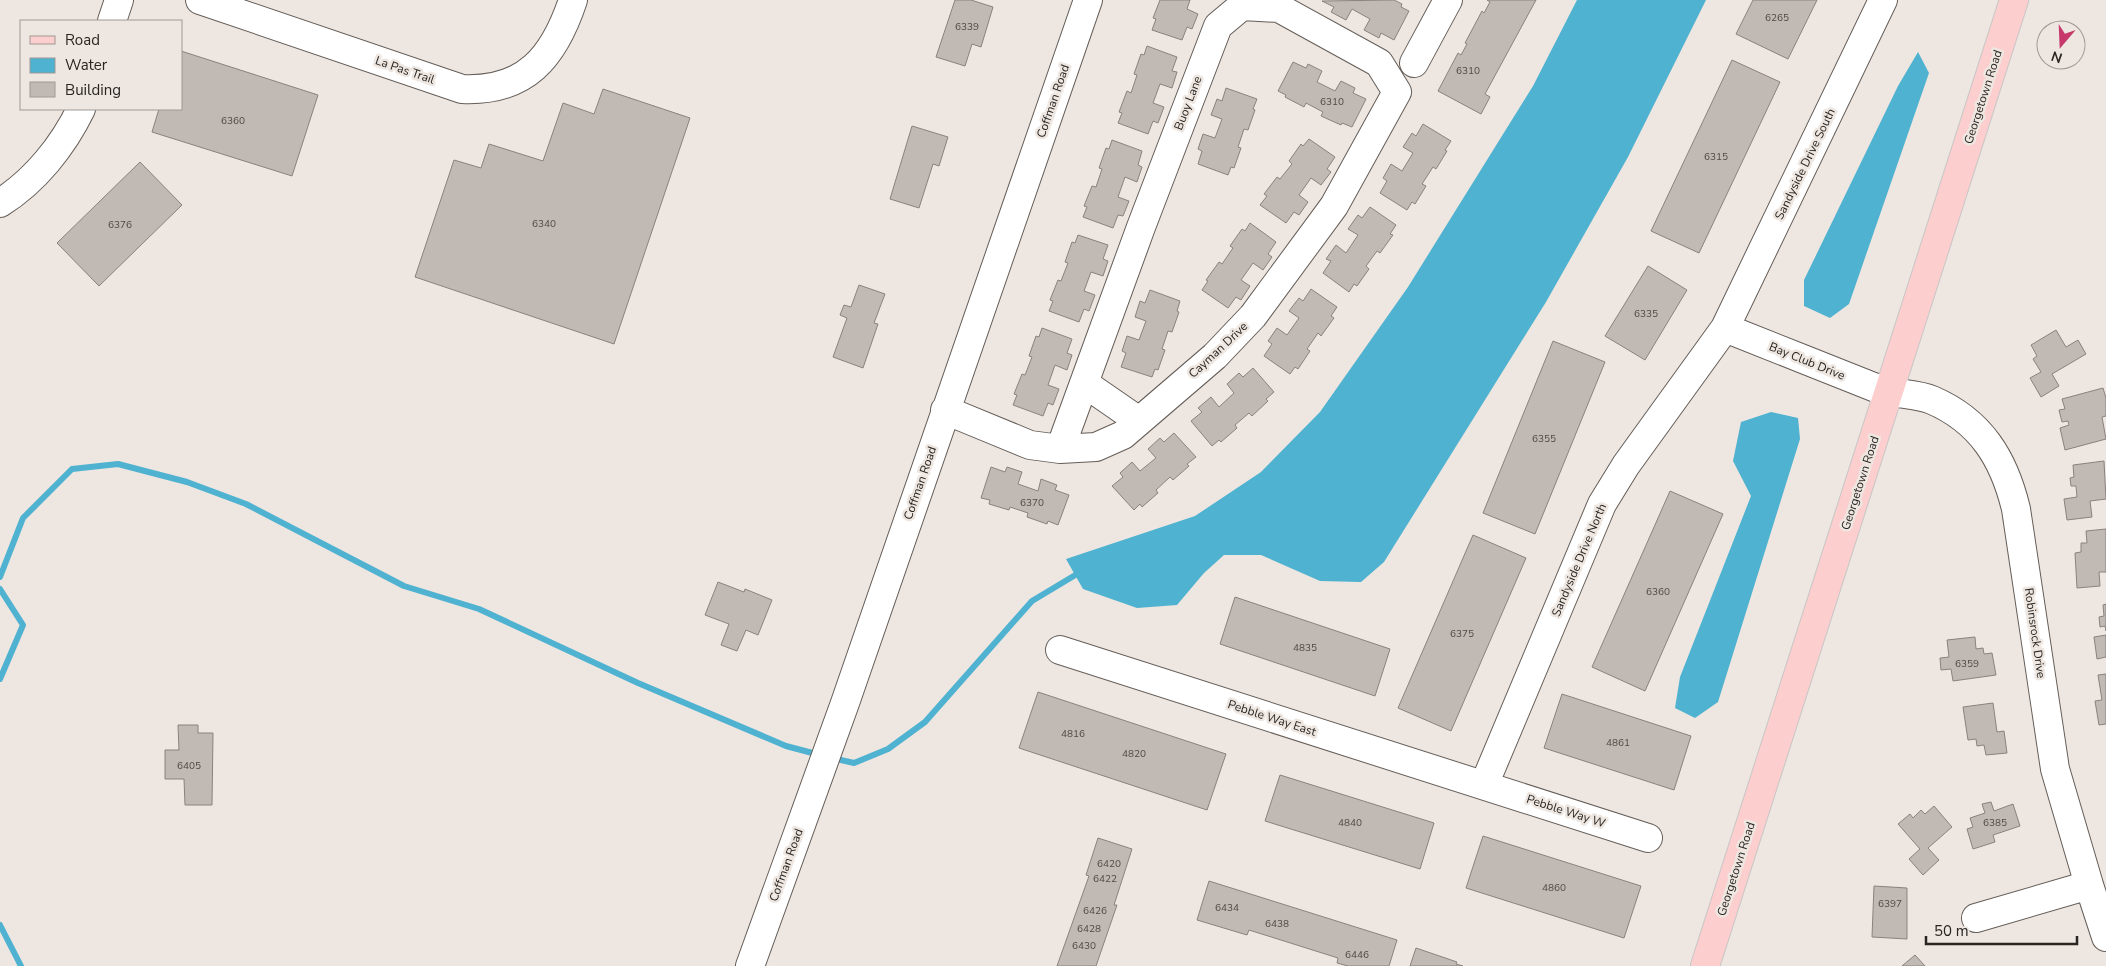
<svg xmlns="http://www.w3.org/2000/svg" width="2106" height="966" font-family="'Nunito Sans',sans-serif">
  <rect width="100%" height="100%" fill="#eee6e0"/>
  <path fill="#4eb2d0" d="M1577,0H1706L1628,157L1546,302L1384,562L1361,582L1320,581L1261,555H1224L1204,573L1177,605L1137,608L1083,589L1066,559L1195,516L1261,472L1320,412L1408,287L1533,86Z
    M1918,52L1929,73L1849,304L1830,318L1804,306V280L1898,86Z
    M1771,412L1798,418L1800,439L1718,702L1695,718L1675,708L1680,677L1751,496L1733,461L1741,422Z"/>
  <g fill="none" stroke-linecap="round" stroke-linejoin="round">
    <path stroke="#4eb2d0" stroke-width="6" d="M0,577L23,518L72,469L118,464L187,482L246,504L404,586L479,609L638,683L786,746L820,755
      M0,589L23,625L0,679
      M832,758L854,763L888,749L925,722L1032,601L1082,571
      M0,925L21,966"/>
  </g>
  <path fill="#c1b9b3" stroke="#8a827d" d="M955,0H971L993,7L981,47L972,44L965,66L936,57Z
    M1160,0H1190L1187,9L1198,14L1192,29L1187,27L1182,40L1152,30L1156,19L1153,18Z
    M1394,0L1402,4L1401,7L1409,11L1394,40L1381,33L1379,38L1364,30L1370,19L1352,9L1346,20L1331,12L1334,7L1322,1Z
    M1487,0H1536L1485,94L1490,97L1481,114L1438,91L1458,53L1461,55L1467,44L1465,43L1482,11L1484,13L1490,2Z
    M1753,0H1817L1788,59L1736,34Z
    M1147,46L1177,57L1172,71L1177,72L1172,88L1160,84L1153,103L1164,107L1158,123L1153,121L1148,134L1118,123L1122,113L1119,112L1127,91L1131,93L1137,75L1134,74L1141,54L1144,55Z
    M181,51L318,95L292,176L152,132L159,109H181Z
    M1732,60L1780,82L1699,253L1651,231Z
    M1293,62L1306,68L1308,64L1322,71L1317,82L1335,91L1341,81L1355,88L1353,93L1366,99L1352,127L1342,123L1341,125L1321,116L1323,112L1306,103L1304,107L1285,97L1286,95L1278,91Z
    M1226,88L1257,99L1253,109L1255,110L1248,130L1244,129L1238,147L1241,148L1234,168L1231,167L1228,175L1198,164L1202,151L1198,149L1203,134L1215,138L1222,119L1211,115L1217,99L1222,101Z
    M603,89L690,118L614,344L415,277L454,160L481,168L489,144L543,161L563,103L594,114Z
    M1423,124L1451,141L1445,150L1447,151L1436,169L1433,167L1422,184L1426,186L1415,204L1412,202L1407,210L1380,193L1387,181L1383,178L1391,164L1402,171L1413,153L1403,147L1412,133L1416,136Z
    M912,126L948,137L939,166L933,164L919,208L890,199Z
    M1309,139L1335,157L1327,169L1331,172L1321,185L1311,178L1299,195L1308,202L1299,215L1294,212L1286,223L1260,205L1267,196L1264,194L1277,177L1280,179L1292,164L1289,161L1301,144L1303,146Z
    M1112,140L1142,151L1138,165L1142,167L1137,182L1125,177L1118,197L1129,201L1123,216L1118,215L1113,228L1083,217L1087,207L1084,206L1092,186L1096,187L1102,169L1099,168L1106,148L1109,149Z
    M140,162L182,205L99,286L57,243Z
    M1370,207L1396,225L1390,234L1393,235L1380,253L1377,251L1366,266L1369,269L1357,286L1354,284L1349,292L1323,273L1331,261L1326,259L1336,245L1346,253L1358,235L1348,229L1358,215L1362,218Z
    M1250,223L1276,242L1268,254L1272,257L1263,270L1253,263L1241,280L1250,286L1241,300L1236,297L1228,308L1202,290L1208,281L1206,280L1219,262L1222,264L1233,248L1230,246L1242,229L1245,231Z
    M1078,235L1108,245L1103,259L1108,261L1103,276L1091,272L1084,291L1095,295L1089,311L1084,309L1079,322L1049,311L1053,301L1050,300L1058,280L1061,281L1068,263L1065,262L1072,242L1075,243Z
    M1648,266L1687,290L1645,360L1605,336Z
    M859,285L885,294L874,323L878,324L863,368L833,357L847,318L840,315L844,305L851,307Z
    M1311,289L1337,307L1331,316L1334,318L1321,336L1318,333L1307,349L1310,351L1298,369L1295,367L1290,374L1264,356L1272,344L1268,341L1277,328L1287,335L1299,318L1289,311L1299,298L1303,301Z
    M1150,290L1180,301L1177,311L1179,312L1172,332L1168,331L1162,349L1165,350L1158,370L1155,369L1152,377L1121,367L1126,353L1122,351L1127,336L1139,340L1146,321L1135,317L1140,301L1145,303Z
    M1042,328L1072,339L1067,353L1072,355L1067,370L1055,365L1048,385L1059,389L1053,405L1048,403L1043,416L1013,405L1017,395L1014,394L1022,374L1025,375L1032,357L1029,356L1036,336L1039,337Z
    M2056,330L2066,347L2078,340L2086,354L2052,374L2059,386L2041,397L2030,378L2041,372L2033,359L2037,356L2031,345Z
    M1553,341L1605,362L1535,534L1483,513Z
    M1253,368L1274,392L1266,399L1268,401L1252,416L1249,413L1235,425L1237,428L1221,442L1219,440L1212,446L1191,421L1202,412L1198,408L1211,397L1219,407L1234,393L1227,384L1239,373L1243,377Z
    M2103,388L2106,398V416L2102,417L2106,439L2065,450L2060,428L2069,425L2068,421L2062,422L2059,410L2065,409L2062,399Z
    M1174,433L1196,457L1187,464L1189,466L1173,480L1170,477L1156,490L1158,493L1142,507L1140,504L1134,510L1112,486L1123,477L1120,473L1132,462L1140,471L1156,458L1148,449L1160,438L1164,442Z
    M2104,461L2106,499L2090,501L2092,517L2067,520L2064,499L2077,497L2076,486H2071L2070,478L2074,477L2073,465Z
    M991,467L1005,472L1007,467L1022,472L1018,484L1038,491L1041,479L1057,485L1055,490L1069,495L1058,525L1048,521L1047,524L1027,517L1028,513L1010,507L1009,510L989,504L990,500L981,498Z
    M1670,491L1723,514L1645,691L1592,667Z
    M2106,529V572H2099L2100,586L2077,588L2075,553L2081,552V543H2087L2086,531Z
    M1473,535L1526,558L1451,731L1398,708Z
    M718,582L744,592L745,589L772,600L758,635L746,630L737,651L721,645L729,624L705,615Z
    M1235,597L1390,649L1375,696L1220,644Z
    M2106,604V631L2105,626L2100,627L2099,617L2104,616L2103,605Z
    M2106,635V657L2097,659L2094,637Z
    M1975,637L1976,649L1983,648L1984,654L1992,653L1996,675L1953,681L1951,669L1941,670L1940,658L1949,657L1947,640Z
    M2106,674V724L2099,725L2095,701L2102,700L2098,675Z
    M1038,692L1226,754L1207,810L1019,748Z
    M1562,694L1691,736L1674,790L1544,748Z
    M1993,703L1997,732L2004,731L2007,753L1986,755L1984,745L1977,746L1976,739L1968,740L1963,707Z
    M178,725H198V733H213L212,805H185L184,779H165V750H179Z
    M1280,775L1434,823L1420,869L1265,821Z
    M1991,802L1994,811L2013,804L2020,826L1993,835L1995,842L1973,849L1967,829L1973,827L1970,818L1985,813L1982,804Z
    M1934,806L1952,827L1928,848L1939,860L1923,875L1909,859L1920,849L1898,824L1910,814L1913,818L1921,810L1925,814Z
    M1483,836L1641,886L1624,938L1466,888Z
    M1098,838L1132,849L1114,905H1117L1096,966H1057L1089,876L1086,875Z
    M1209,881L1397,940L1389,966H1348L1337,963L1338,958L1249,930L1247,935L1197,920Z
    M1874,886L1907,888V939L1872,937Z
    M1416,948L1457,962L1456,964L1463,966H1410Z
    M1915,955L1925,966H1902Z"/>
  <g fill="none" stroke-linecap="round" stroke-linejoin="round">
    <defs>
      <path id="minor" d="M200,0L462,89C526,92 554,57 573,0
        M112,21L119,0
        M1414,63L1448,0
        M0,203C35,181 63,146 81,109
        M1725,328C1775,348 1826,368 1876,388C1894,395 1915,393 1932,400C1981,421 2004,459 2016,509L2055,769L2089,885L2106,937
        M1084,383L1139,421
        M945,410L1030,445L1060,449L1096,447L1123,435L1215,356L1253,316L1334,206L1397,92L1379,63L1279,8L1242,6L1218,26L1141,227L1060,449
        M1060,650L1648,838
        M1484,785L1602,504L1626,465L1725,328L1883,0
        M1976,918L2089,885
        M750,966L845,703L1088,0"/>
      <path id="major" d="M1705,966L2014,0"/>
    </defs>
    <use href="#minor" stroke="#645d58" stroke-width="30"/>
    <use href="#major" stroke="#c7c6c6" stroke-width="30"/>
    <use href="#minor" stroke="#fff" stroke-width="28"/>
    <use href="#major" stroke="#fdcece" stroke-width="28"/>
  </g>
  <g text-anchor="middle" stroke-width="5" stroke-linejoin="round" paint-order="stroke">
    <g font-size="10" fill="#4e4a46">
      <text x="1777" y="21">6265</text>
      <text x="967" y="30">6339</text>
      <text x="1468" y="74">6310</text>
      <text x="1332" y="105">6310</text>
      <text x="233" y="124">6360</text>
      <text x="1716" y="160">6315</text>
      <text x="544" y="227">6340</text>
      <text x="120" y="228">6376</text>
      <text x="1646" y="317">6335</text>
      <text x="1544" y="442">6355</text>
      <text x="1032" y="506">6370</text>
      <text x="1658" y="595">6360</text>
      <text x="1462" y="637">6375</text>
      <text x="1305" y="651">4835</text>
      <text x="1967" y="667">6359</text>
      <text x="1073" y="737">4816</text>
      <text x="1618" y="746">4861</text>
      <text x="1134" y="757">4820</text>
      <text x="189" y="769">6405</text>
      <text x="1350" y="826">4840</text>
      <text x="1995" y="826">6385</text>
      <text x="1109" y="867">6420</text>
      <text x="1105" y="882">6422</text>
      <text x="1554" y="891">4860</text>
      <text x="1890" y="907">6397</text>
      <text x="1227" y="911">6434</text>
      <text x="1095" y="914">6426</text>
      <text x="1277" y="927">6438</text>
      <text x="1089" y="932">6428</text>
      <text x="1084" y="949">6430</text>
      <text x="1357" y="958">6446</text>
    </g>
    <g font-size="12" fill="#282522" stroke="#eee6e0">
      <text transform="translate(405 70) rotate(19)" y="4">La Pas Trail</text>
      <text transform="translate(1983 97) rotate(-72)" y="4">Georgetown Road</text>
      <text transform="translate(1053 101) rotate(-71)" y="4">Coffman Road</text>
      <text transform="translate(1188 103) rotate(-69)" y="4">Buoy Lane</text>
      <text transform="translate(1805 164) rotate(-64)" y="4">Sandyside Drive South</text>
      <text transform="translate(1218 350) rotate(-43)" y="4">Cayman Drive</text>
      <text transform="translate(1807 361) rotate(22)" y="4">Bay Club Drive</text>
      <text transform="translate(920 483) rotate(-71)" y="4">Coffman Road</text>
      <text transform="translate(1860 483) rotate(-72)" y="4">Georgetown Road</text>
      <text transform="translate(1579 560) rotate(-67)" y="4">Sandyside Drive North</text>
      <text transform="translate(2035 633) rotate(82)" y="4">Robinsrock Drive</text>
      <text transform="translate(1272 718) rotate(18)" y="4">Pebble Way East</text>
      <text transform="translate(1566 811) rotate(18)" y="4">Pebble Way W</text>
      <text transform="translate(786 865) rotate(-70)" y="4">Coffman Road</text>
      <text transform="translate(1736 869) rotate(-72)" y="4">Georgetown Road</text>
    </g>
  </g>
  <rect x="20" y="20" width="162" height="90" fill="#eee6e0" stroke="#9f9994"/>
  <rect x="30" y="36" width="25" height="8" fill="#fdcece" stroke="#9f9994"/>
  <text x="65" y="45" font-size="15" fill="#282522">Road</text>
  <rect x="30" y="58" width="25" height="15" fill="#4eb2d0" stroke="#9f9994"/>
  <text x="65" y="70" font-size="15" fill="#282522">Water</text>
  <rect x="30" y="82" width="25" height="15" fill="#c1b9b3" stroke="#9f9994"/>
  <text x="65" y="95" font-size="15" fill="#282522">Building</text>
  <g transform="translate(2061 45) rotate(199)"><circle r="24" fill="#eee6e0" stroke="#9f9994"/>
  <path d="M0-4L9 19L0 12L-9 19Z" fill="#c6396a"/>
  <text y="-8" font-size="14" font-weight="bold" text-anchor="middle" fill="#282522">N</text>
  </g>
  <path d="M1926 936v8h151v-8" fill="none" stroke="#282522" stroke-width="2.5"/>
  <text x="1934" y="936" font-size="15" fill="#282522" stroke="#eee6e0" stroke-width="4" paint-order="stroke">50 m</text>
</svg>
